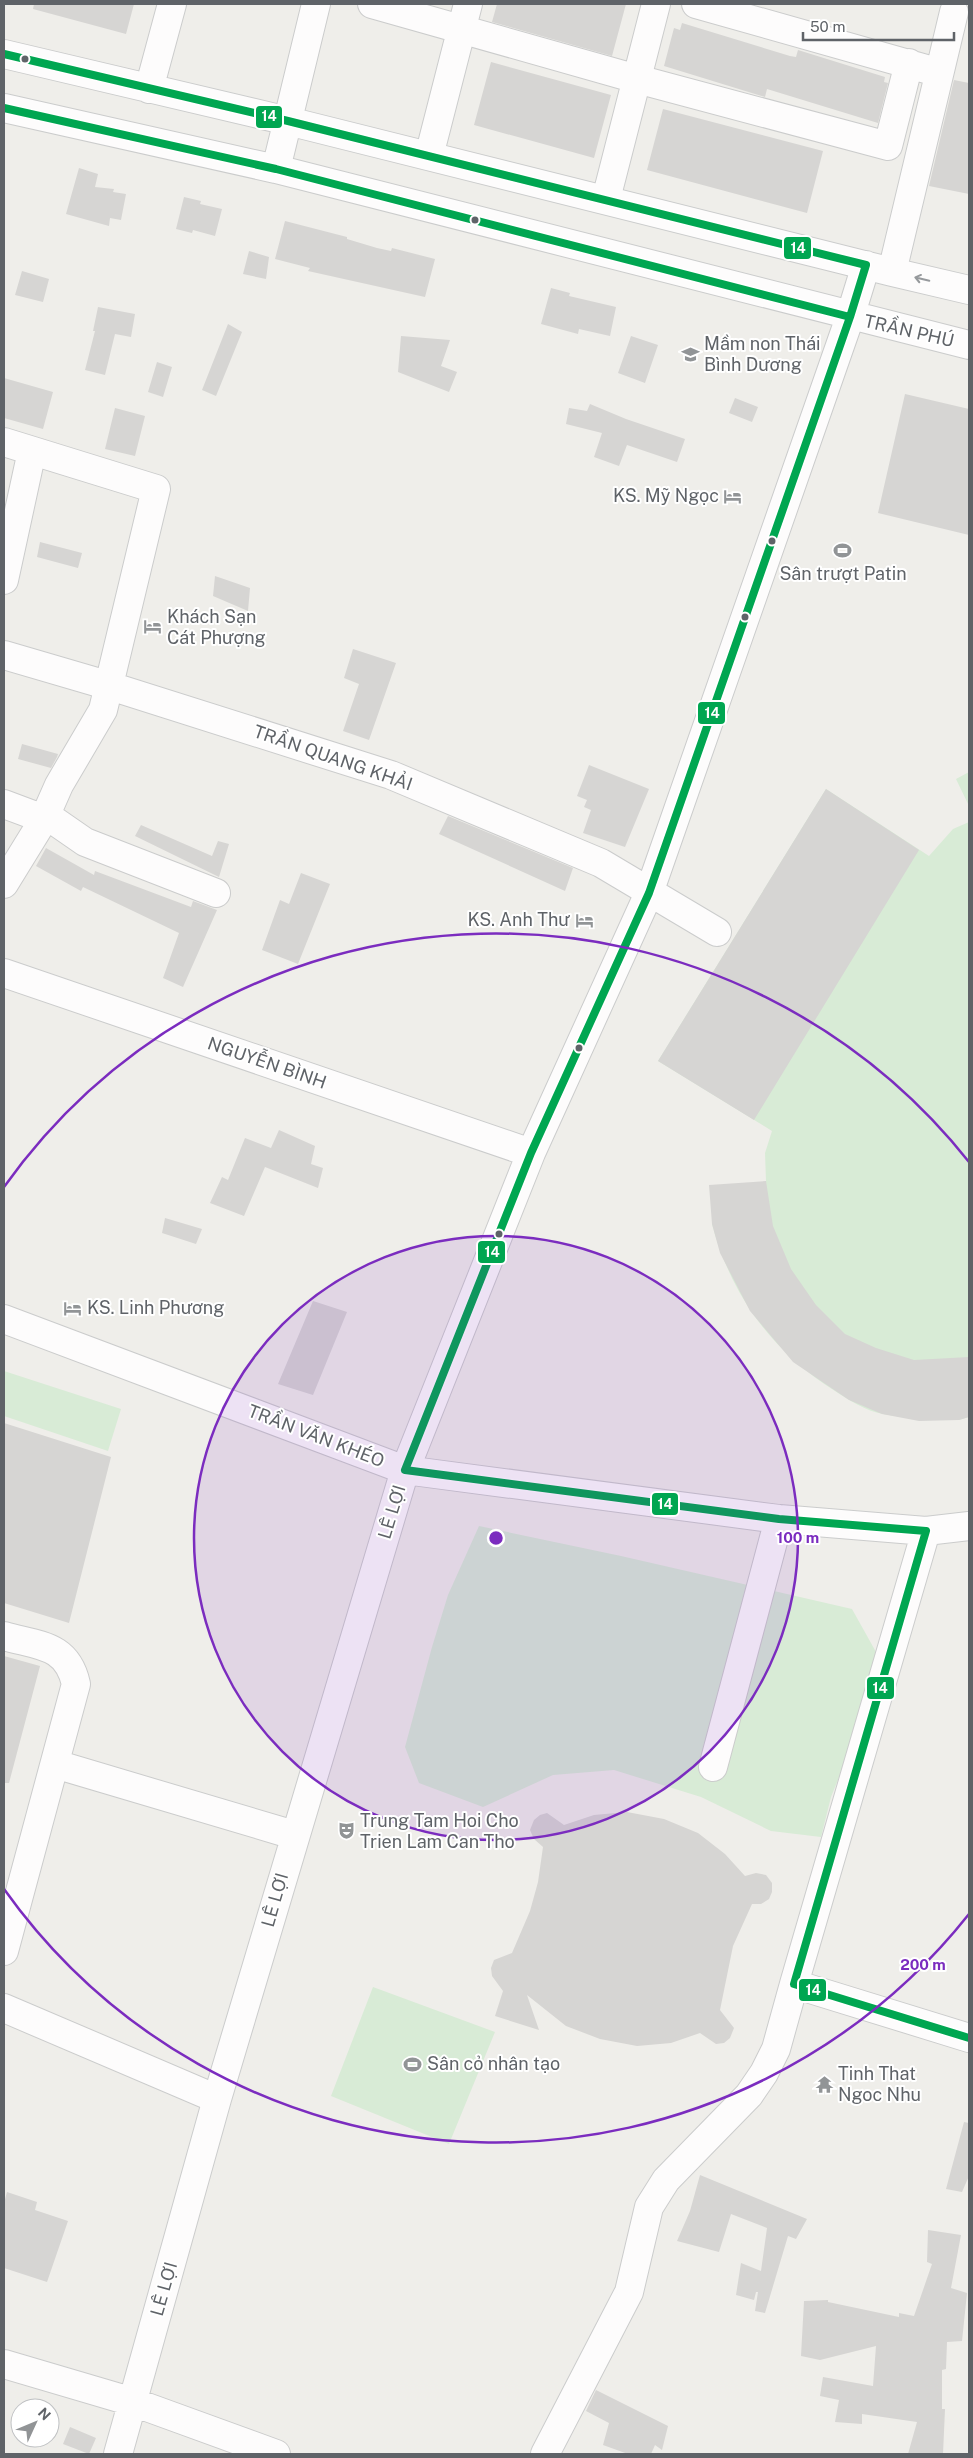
<svg xmlns="http://www.w3.org/2000/svg" width="973" height="2458" font-family="'Public Sans',sans-serif">
  <rect width="100%" height="100%" fill="#efeeea"/>
  <path fill="#d8ebd6" d="M969,772V806L956,779Z
    M826,789L929,856L953,829L969,822V1417L959,1420C934,1418 907,1419 883,1414C866,1411 849,1400 835,1391C772,1352 731,1295 712,1224L766,1181L765,1153L772,1131L658,1061Z
    M4,1371L121,1409L108,1451L4,1416Z
    M479,1526L621,1556L852,1609L876,1652L858,1730L831,1797L821,1837L771,1831L701,1797L614,1770L553,1775L483,1807L419,1783L405,1747L432,1647L448,1595Z
    M373,1987L495,2032L449,2144L331,2096Z"/>
  <path fill="#d6d5d3" d="M34,4H134L126,34L33,9Z
    M497,4H626L612,56L492,22Z
    M682,23L790,56L796,57L798,50L885,77L884,82L888,83L878,123L767,89L765,97L664,66L674,28L680,30Z
    M491,62L611,95L594,158L474,125Z
    M954,80L969,83V194L929,186Z
    M663,109L823,151L807,213L647,170Z
    M79,168L98,174L95,187L114,189L113,192L126,194L121,220L110,218L109,226L66,214Z
    M184,197L201,201L200,204L222,209L215,236L193,230L192,233L176,229Z
    M285,221L347,237V239L377,248L391,251L392,248L435,259L425,297L308,271L310,268L275,259Z
    M249,251L269,257L266,279L243,274Z
    M22,271L49,279L43,302L15,295Z
    M551,288L570,293L569,296L616,307L610,336L579,329L578,334L541,324Z
    M98,307L135,314L131,337L115,334L105,375L85,370L95,331H93Z
    M228,324L242,332L216,396L202,390Z
    M401,336L450,340L441,366L457,372L449,392L398,372Z
    M631,336L658,345L645,383L618,373Z
    M157,362L172,367L163,397L148,392Z
    M4,378L53,392L43,429L4,418Z
    M905,394L969,409V535L878,513Z
    M735,398L758,407L752,422L729,413Z
    M590,404L626,419L685,439L677,462L627,445L619,466L594,457L602,433L566,424L569,408L587,411Z
    M115,408L145,416L135,456L105,449Z
    M40,542L82,553L78,568L37,557Z
    M215,576L250,588L248,611L213,596Z
    M353,649L396,663L369,740L343,731L359,684L344,678Z
    M22,744L58,754L57,757L51,768L18,759Z
    M589,765L649,789L625,847L583,833L591,810L584,807L587,800L577,796Z
    M826,789L919,850L754,1120L658,1061Z
    M448,816L573,868L565,891L439,834Z
    M141,825L212,856L218,841L229,844L219,877L135,836Z
    M46,848L94,875L95,871L191,907L193,901L217,910L183,987L163,978L179,933L83,887L81,891L36,866Z
    M301,873L330,884L298,964L262,950L280,900L289,904Z
    M279,1130L315,1146L311,1164L323,1168L318,1188L265,1167L244,1216L210,1203L222,1177L228,1180L245,1138L271,1148Z
    M766,1181L773,1226L791,1269L816,1305L845,1334L876,1348L914,1360L969,1357V1417L959,1420L919,1421L882,1414L849,1400L793,1362L750,1311L720,1253L712,1224L709,1185Z
    M165,1218L202,1229L196,1244L162,1233Z
    M313,1301L347,1312L313,1395L278,1384Z
    M4,1423L111,1457L69,1623L4,1603Z
    M4,1656L40,1666L9,1783H4Z
    M627,1812L664,1819L698,1833L725,1854L745,1876L756,1873L766,1875L772,1883V1892L769,1899L761,1904H752L733,1946L720,2010L734,2028L730,2038L724,2043L716,2044L700,2033L671,2043L637,2046L600,2039L566,2026L527,1995L539,2030L495,2016L503,1991L492,1976L491,1968L494,1960L512,1953L530,1911L538,1882L543,1847L534,1839L530,1830L534,1820L540,1815L547,1813L564,1825L594,1815Z
    M964,2122L969,2123V2176L962,2192L946,2189Z
    M700,2175L807,2219L796,2239L788,2236L765,2313L755,2311L758,2292H756L754,2300L736,2295L741,2263L761,2271L767,2228L731,2214L719,2252L677,2241L690,2211Z
    M7,2192L37,2202L35,2210L68,2221L47,2282L4,2268V2203Z
    M928,2230L961,2235L951,2288L967,2293L962,2341L947,2342L946,2369L942,2370V2409H945L943,2454H908L917,2422L862,2414V2424L835,2422L839,2400L820,2396L823,2377L873,2386L876,2346L820,2360L801,2356L804,2301L828,2300V2302L899,2317V2313L914,2316L932,2264L927,2262Z
    M596,2390L668,2426L662,2450L655,2445L651,2454H628L603,2445L609,2423L586,2411Z
    M70,2427L96,2438L89,2454L63,2444Z"/>
  <g fill="none" stroke-linecap="round" stroke-linejoin="round">
    <defs>
      <path id="minor" d="M372,4L637,79L888,146L909,63
        M696,4L926,69
        M4,54L288,121L892,272L969,290
        M149,89L172,4
        M4,108L276,169L969,345
        M429,156L468,4
        M276,169L316,4
        M606,199L656,4
        M892,272L954,12
        M4,442L156,489L103,710L59,785L44,819L4,884
        M4,580L32,451
        M4,655L110,686L391,775L601,863L717,932
        M4,804L44,819
        M46,815L85,842L216,893
        M4,973L531,1153
        M4,1319L405,1470L779,1519L926,1531L969,1526
        M926,1531L794,1984L969,2038
        M4,1636C39,1646 67,1644 76,1684L4,1951
        M55,1764L294,1835
        M713,1767L779,1519
        M4,2008L217,2099
        M4,2364L133,2402L276,2454
        M118,2454L217,2099L405,1470L531,1153L649,893L850,317L866,265
        M545,2454L629,2292L649,2207L666,2180L749,2095L764,2073L776,2049L794,1984"/>
    </defs>
    <use href="#minor" stroke="#cbcccc" stroke-width="30"/>
    <use href="#minor" stroke="#fdfcfc" stroke-width="28"/>
    <defs>
      <path id="bus-1" d="M4,54L288,121L866,265L850,317L649,893L531,1153L405,1470
        M4,108L276,169L850,317
        M405,1470L779,1519L926,1531
        M926,1531L794,1984L969,2038"/>
    </defs>
    <use href="#bus-1" stroke="#fff" stroke-width="11"/>
    <use href="#bus-1" stroke="#00a651" stroke-width="8"/>
  </g>
  <defs><path id="oneway-shaft" d="M-6 0H5M1.5-3L5.5 0L1.5 3" fill="none" stroke-width="1.6" stroke-linecap="round" stroke-linejoin="round" transform="scale(1.25)"/></defs>
  <use stroke="#96999c" href="#oneway-shaft" transform="translate(922 279) rotate(-167)"/>
  <circle cx="496" cy="1538" r="302" fill="#7b2cbf" fill-opacity=".12"/>
  <g fill="none" stroke="#7b2cbf" stroke-width="2.5">
    <circle cx="496" cy="1538" r="302"/>
    <path d="M969 1914A604 604 0 0 1 4 1889M4 1187A604 604 0 0 1 969 1162"/>
  </g>
  <defs>
    <symbol id="school-bare" viewBox="-9 -9 18 18"><path d="M0-5L7-2L0 1L-7-2ZM-4 1L0 2.5L4 1V4Q0 6-4 4Z" fill="#919496" stroke="#fff" stroke-width="2.5" paint-order="stroke"/></symbol>
    <symbol id="hotel-bare" viewBox="-9 -9 18 18"><path d="M-6-4.5h1.5V1H6V5H4.5V3h-9V5H-6ZM-4 0a1.8 1.8 0 1 1 3.6 0ZM.5 0V-2.5h3Q6-2.5 6 0Z" fill="#919496" stroke="#fff" stroke-width="2.5" paint-order="stroke"/></symbol>
    <symbol id="stadium-bare" viewBox="-9 -9 18 18"><path d="M0-5a6.5 5 0 1 0 0 10a6.5 5 0 1 0 0-10ZM-3.5-1.8h7v3.6h-7Z" fill="#919496" stroke="#fff" stroke-width="2.5" paint-order="stroke"/></symbol>
    <symbol id="theatre-bare" viewBox="-9 -9 18 18"><path d="M-5-5.5Q0-4 5-5.5V0Q5 5 0 6Q-5 5-5 0ZM-3.3-2.5H-1v1.5H-3.3ZM1-2.5H3.3v1.5H1ZM-2.8 1Q0 5.5 2.8 1Z" fill="#919496" stroke="#fff" stroke-width="2.5" paint-order="stroke"/></symbol>
    <symbol id="temple-bare" viewBox="-9 -9 18 18"><path d="M0-6L5-2H3V0L6.5 2.5H4V6H1.5V3h-3V6H-4V2.5H-6.5L-3 0V-2H-5Z" fill="#919496" stroke="#fff" stroke-width="2.5" paint-order="stroke"/></symbol>
  </defs>
  <g fill-rule="evenodd">
    <use href="#school-bare" x="678" y="342" width="25" height="25"/>
    <use href="#hotel-bare" x="720" y="484" width="25" height="25"/>
    <use href="#stadium-bare" x="830" y="538" width="25" height="25"/>
    <use href="#hotel-bare" x="140" y="614" width="25" height="25"/>
    <use href="#hotel-bare" x="572" y="908" width="25" height="25"/>
    <use href="#hotel-bare" x="60" y="1296" width="25" height="25"/>
    <use href="#theatre-bare" x="334" y="1818" width="25" height="25"/>
    <use href="#stadium-bare" x="400" y="2052" width="25" height="25"/>
    <use href="#temple-bare" x="812" y="2072" width="25" height="25"/>
  </g>
  <g fill="#5f6368" stroke="#fff" stroke-width="2">
    <circle cx="25" cy="59" r="4.5"/>
    <circle cx="475" cy="220" r="4.5"/>
    <circle cx="772" cy="541" r="4.5"/>
    <circle cx="745" cy="617" r="4.5"/>
    <circle cx="579" cy="1048" r="4.5"/>
    <circle cx="499" cy="1234" r="4.5"/>
  </g>
  <g text-anchor="middle" stroke-width="4" stroke-linejoin="round" paint-order="stroke">
    <g font-size="18" fill="#5f6368" stroke="#fff">
      <text transform="translate(909 331) rotate(13)" y="6">TRẦN PHÚ</text>
      <text transform="translate(333 758) rotate(19)" y="6">TRẦN QUANG KHẢI</text>
      <text transform="translate(267 1063) rotate(19)" y="6">NGUYỄN BÌNH</text>
      <text transform="translate(316 1436) rotate(21)" y="6">TRẦN VĂN KHÉO</text>
      <text transform="translate(392 1512) rotate(-73)" y="6">LÊ LỢI</text>
      <text transform="translate(275 1900) rotate(-74)" y="6">LÊ LỢI</text>
      <text transform="translate(164 2289) rotate(-74)" y="6">LÊ LỢI</text>
    </g>
    <g font-size="18" fill="#5f6368" stroke="#fff" text-anchor="start">
      <text x="704" y="350">Mầm non Thái<tspan x="704" dy="21">Bình Dương</tspan></text>
      <text x="719" y="502" text-anchor="end">KS. Mỹ Ngọc</text>
      <text x="843" y="580" text-anchor="middle">Sân trượt Patin</text>
      <text x="167" y="623">Khách Sạn<tspan x="167" dy="21">Cát Phượng</tspan></text>
      <text x="570" y="926" text-anchor="end">KS. Anh Thư</text>
      <text x="87" y="1314">KS. Linh Phương</text>
      <text x="360" y="1827">Trung Tam Hoi Cho<tspan x="360" dy="21">Trien Lam Can Tho</tspan></text>
      <text x="427" y="2070">Sân cỏ nhân tạo</text>
      <text x="838" y="2080">Tinh That<tspan x="838" dy="21">Ngoc Nhu</tspan></text>
    </g>
  </g>
  <circle cx="496" cy="1538" r="8" fill="#7b2cbf" stroke="#fff" stroke-width="2.5"/>
  <g font-size="15" text-anchor="middle" font-weight="bold" fill="#7b2cbf" stroke="#fff" stroke-width="4" stroke-linejoin="round" paint-order="stroke">
    <text x="798" y="1543">100 m</text>
    <text x="923" y="1970">200 m</text>
  </g>
  <g stroke="#fff" stroke-width="2">
    <rect x="255" y="105" width="28" height="24" rx="5" fill="#00a651"/>
    <rect x="783" y="236" width="29" height="24" rx="5" fill="#00a651"/>
    <rect x="697" y="701" width="29" height="24" rx="5" fill="#00a651"/>
    <rect x="477" y="1240" width="29" height="24" rx="5" fill="#00a651"/>
    <rect x="651" y="1492" width="28" height="24" rx="5" fill="#00a651"/>
    <rect x="866" y="1676" width="29" height="24" rx="5" fill="#00a651"/>
    <rect x="798" y="1978" width="29" height="24" rx="5" fill="#00a651"/>
  </g>
  <g font-size="14" text-anchor="middle" font-weight="bold" fill="#fff">
    <text x="269" y="121">14</text>
    <text x="798" y="253">14</text>
    <text x="712" y="718">14</text>
    <text x="492" y="1257">14</text>
    <text x="665" y="1509">14</text>
    <text x="880" y="1693">14</text>
    <text x="813" y="1995">14</text>
  </g>
  <rect width="973" height="2458" fill="none" stroke="#5f6368" stroke-width="10"/>
  <g transform="translate(35 2423) rotate(46)"><circle r="24" fill="#ffffff" stroke="#bfc1c3"/>
  <path d="M0-4L9 19L0 12L-9 19Z" fill="#919496"/>
  <text y="-8" font-size="14" font-weight="bold" text-anchor="middle" fill="#5f6368">N</text>
  </g>
  <path d="M803 32v8h151v-8" fill="none" stroke="#5f6368" stroke-width="2.5"/>
  <text x="810" y="32" font-size="15" fill="#5f6368" stroke="#ffffff" stroke-width="4" paint-order="stroke">50 m</text>
</svg>
